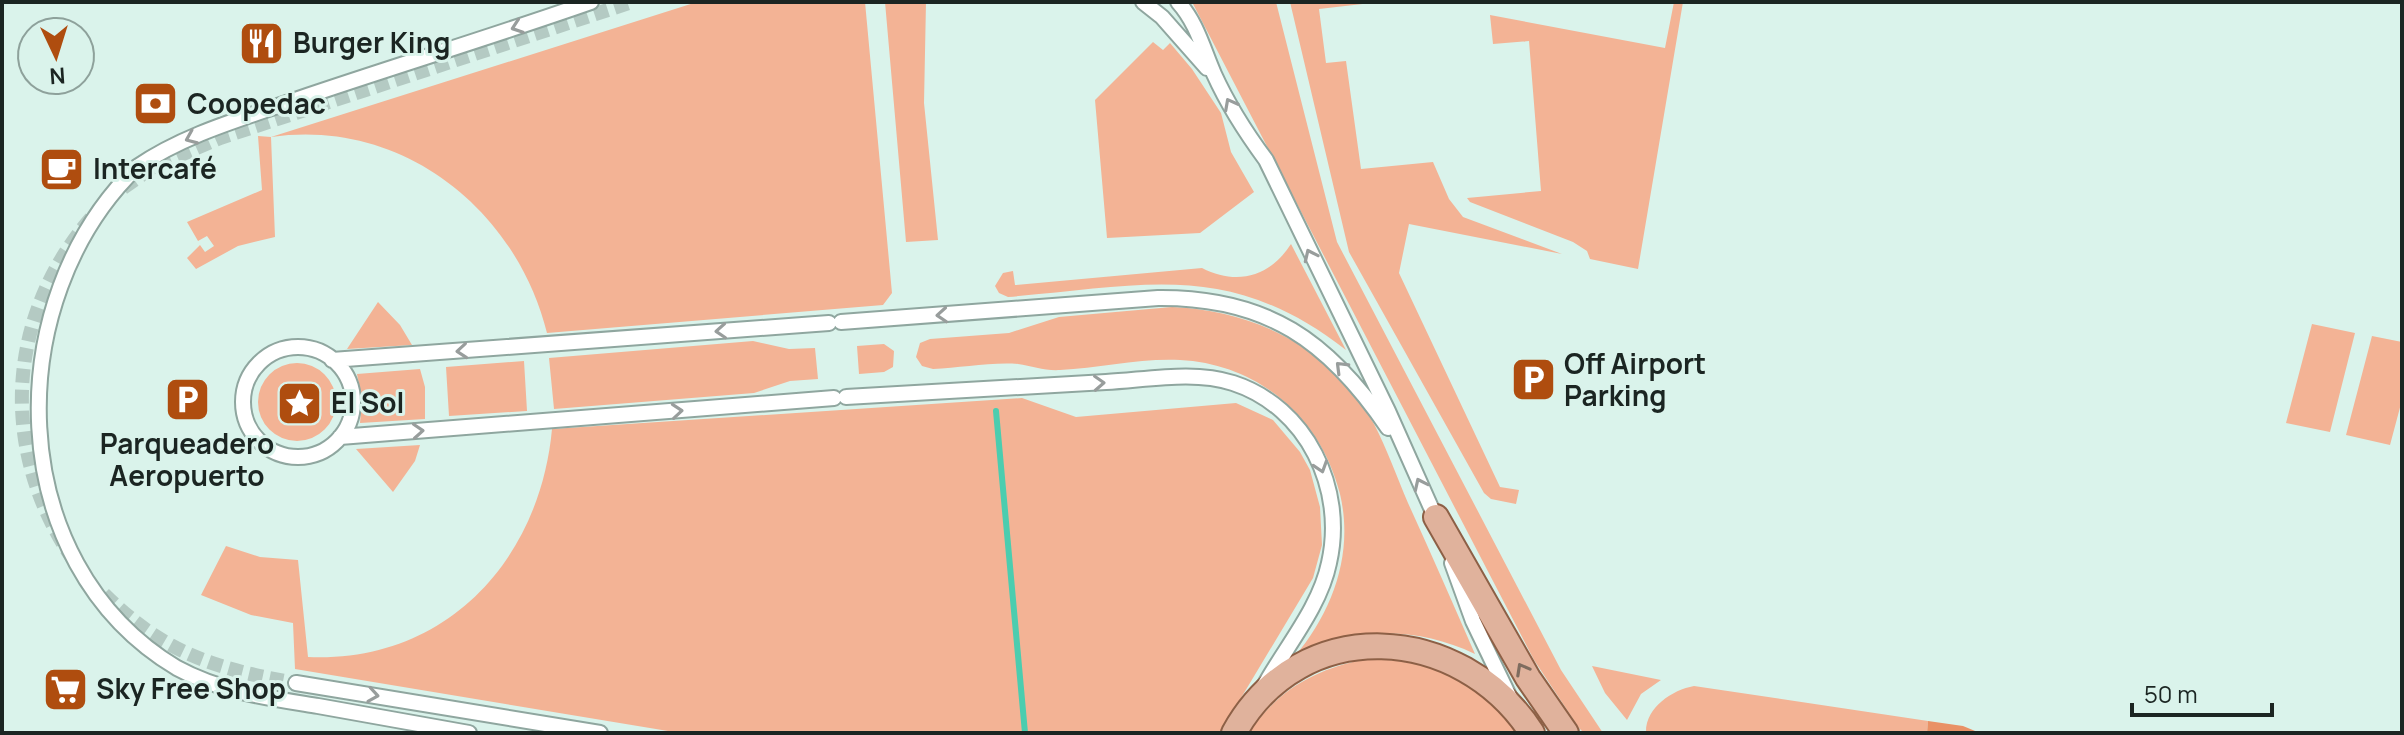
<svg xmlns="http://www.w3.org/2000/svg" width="2404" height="735" font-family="Manrope,sans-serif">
  <rect width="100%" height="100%" fill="#daf3eb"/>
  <path fill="#f3b395" d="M697,2H865L892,293L883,305L547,333C516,209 402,118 271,137L275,237L238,246L196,269L187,258L200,245L205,252L214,246L207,236L198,241L187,222L262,190L258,136L271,137Z
    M885,2H926L924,103L938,240L906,242Z
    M1192,2H1276L1337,242L1561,670L1603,733H1584L1579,728L1534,660Z
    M1290,2H1380L1319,9L1326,63L1346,61L1361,169L1433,162L1449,199L1463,217L1562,254L1409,224L1399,273L1500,487L1519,490L1516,504L1491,499L1484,493L1349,252Z
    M1674,2H1683L1638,269L1590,259L1587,251L1573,242L1470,202L1467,198L1541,191L1529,41L1493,44L1490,15L1665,48Z
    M1153,42L1163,50L1170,43L1192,69L1221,113L1231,152L1254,192L1200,233L1107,238L1095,100Z
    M1291,244L1346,350C1229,259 1144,286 1008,297L999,293L995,286L1003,273L1013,271L1015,285L1202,268C1237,286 1270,277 1291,244Z
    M378,302L400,325L412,345L347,349Z
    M1172,307C1255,310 1333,349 1374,424C1387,449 1397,477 1408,503C1431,553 1453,604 1475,654C1415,626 1355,627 1295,656C1333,611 1354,553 1340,494C1321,418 1259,364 1180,360C1141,358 1099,368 1060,370C1045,371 1032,366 1018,364C991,362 960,368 933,369L922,366L916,357L920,343L930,339L1009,333L1059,317Z
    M2312,324L2355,333L2330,432L2286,423Z
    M2372,336L2402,342V400L2390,445L2346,435Z
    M753,341L789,349L815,348L818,379L790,381L754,393L554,409L549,358Z
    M884,344L894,351L893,367L884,372L859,374L857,346Z
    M524,361L527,411L449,416L446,367Z
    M258 402a39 39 0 1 1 78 0a39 39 0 1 1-78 0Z
    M420,369L425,387V419L360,423L362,400L357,374Z
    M1022,398L1076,417L1236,403L1273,420L1300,452L1310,470L1320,507L1322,545L1313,578L1220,733H680L295,669L293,623L251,615L201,595L226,546L260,557L298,560L308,657C446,663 540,560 552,429Z
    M420,445L415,461L393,492L356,449Z
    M1366,659C1429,659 1480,680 1516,733H1249C1278,689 1316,669 1366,659Z
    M1592,666L1661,680L1641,694L1627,720L1605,693Z
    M1694,686L1928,721L1927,733H1646C1645,708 1672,690 1694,686Z"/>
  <path fill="#e99166" d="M1928,721L1963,726L1980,733H1927Z"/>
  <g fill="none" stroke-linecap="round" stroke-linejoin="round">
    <path stroke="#4bcdaf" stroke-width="6" d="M996,411L1025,733"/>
    <path stroke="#b4cac3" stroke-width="14" stroke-dasharray="14 7" stroke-linecap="butt" d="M123,188L153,167L220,138L632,2
      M74,561C0,453 4,320 91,218
      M104,594C163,653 216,669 296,683"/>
    <defs>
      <path id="street" d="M1143,2L1162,17L1207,68
        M1178,2C1197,23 1203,49 1214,74C1228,105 1246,133 1266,160L1388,411L1437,521
        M841,322L1158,298C1267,297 1329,341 1388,428
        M243 402a55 55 0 1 1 110 0a55 55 0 1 1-110 0Z
        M332,360L829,323
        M846,397C933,392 1020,387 1106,382C1146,380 1194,370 1233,383C1307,407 1346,489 1329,563C1320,607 1285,648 1264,686
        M340,437L834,398
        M1452,563L1473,621L1510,698
        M296,683L600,733
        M469,733C419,724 368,715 318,706C269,698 221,692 177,668C0,562 0,299 137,167C185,134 244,118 298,99C395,66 494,36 591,2"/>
      <path id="primary" d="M1436,517L1528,678L1566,733
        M1234,733C1301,612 1461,623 1532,733"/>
    </defs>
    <use href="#street" stroke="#8fa69f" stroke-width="18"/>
    <use href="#primary" stroke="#8d6046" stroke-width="28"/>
    <use href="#street" stroke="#fff" stroke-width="14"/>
    <use href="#primary" stroke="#e0b29c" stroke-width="24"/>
  </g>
  <defs><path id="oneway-chevron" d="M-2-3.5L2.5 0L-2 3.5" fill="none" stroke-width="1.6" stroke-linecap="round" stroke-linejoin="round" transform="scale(2)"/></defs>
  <g stroke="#989d9c">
    <use href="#oneway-chevron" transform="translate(517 27) rotate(161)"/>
    <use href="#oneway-chevron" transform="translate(1230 104) rotate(-118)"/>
    <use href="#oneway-chevron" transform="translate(191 138) rotate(157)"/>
    <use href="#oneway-chevron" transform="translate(1310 255) rotate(-115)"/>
    <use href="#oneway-chevron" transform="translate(942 315) rotate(176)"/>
    <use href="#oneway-chevron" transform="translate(721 331) rotate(176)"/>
    <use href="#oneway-chevron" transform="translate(462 351) rotate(175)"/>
    <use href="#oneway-chevron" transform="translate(1341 367) rotate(-135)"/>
    <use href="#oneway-chevron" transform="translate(1099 383) rotate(-3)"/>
    <use href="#oneway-chevron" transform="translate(677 411) rotate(-5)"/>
    <use href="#oneway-chevron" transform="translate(418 431) rotate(-4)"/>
    <use href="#oneway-chevron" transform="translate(1321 467) rotate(72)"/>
    <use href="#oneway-chevron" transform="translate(1420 484) rotate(-115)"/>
    <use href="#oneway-chevron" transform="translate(373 695) rotate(9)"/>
  </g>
  <use stroke="#7e6c5f" href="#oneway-chevron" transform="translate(1522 669) rotate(-119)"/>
  <defs>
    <symbol id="restaurant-square" viewBox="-11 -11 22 22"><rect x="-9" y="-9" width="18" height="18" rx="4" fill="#af4d0f" stroke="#daf3eb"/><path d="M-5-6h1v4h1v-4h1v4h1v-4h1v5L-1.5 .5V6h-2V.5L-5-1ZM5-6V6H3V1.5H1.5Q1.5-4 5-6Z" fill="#fff"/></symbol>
    <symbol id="bank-square" viewBox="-11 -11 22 22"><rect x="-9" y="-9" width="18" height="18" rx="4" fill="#af4d0f" stroke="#daf3eb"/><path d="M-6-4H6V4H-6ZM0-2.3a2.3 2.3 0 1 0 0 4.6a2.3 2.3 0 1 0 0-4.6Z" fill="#fff"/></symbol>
    <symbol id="cafe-square" viewBox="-11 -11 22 22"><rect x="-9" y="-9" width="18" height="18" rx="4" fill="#af4d0f" stroke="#daf3eb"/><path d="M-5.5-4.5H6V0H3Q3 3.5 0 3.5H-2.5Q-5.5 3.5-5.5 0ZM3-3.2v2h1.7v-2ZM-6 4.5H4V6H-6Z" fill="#fff"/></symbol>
    <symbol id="parking-square" viewBox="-11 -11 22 22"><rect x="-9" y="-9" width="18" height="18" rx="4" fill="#af4d0f" stroke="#daf3eb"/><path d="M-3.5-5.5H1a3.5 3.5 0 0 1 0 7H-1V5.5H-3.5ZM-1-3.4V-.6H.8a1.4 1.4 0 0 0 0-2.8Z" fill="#fff"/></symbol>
    <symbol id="sight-square" viewBox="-11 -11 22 22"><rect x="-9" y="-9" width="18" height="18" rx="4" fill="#af4d0f" stroke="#daf3eb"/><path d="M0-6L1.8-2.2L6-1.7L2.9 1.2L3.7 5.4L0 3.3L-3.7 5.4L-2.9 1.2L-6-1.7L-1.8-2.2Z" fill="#fff"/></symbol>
    <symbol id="supermarket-square" viewBox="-11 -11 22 22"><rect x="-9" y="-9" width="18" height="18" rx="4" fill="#af4d0f" stroke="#daf3eb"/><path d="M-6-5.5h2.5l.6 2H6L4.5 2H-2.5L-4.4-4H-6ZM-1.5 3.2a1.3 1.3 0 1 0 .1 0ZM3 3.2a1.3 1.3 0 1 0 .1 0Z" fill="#fff"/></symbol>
  </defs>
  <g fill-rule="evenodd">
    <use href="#restaurant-square" x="236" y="18" width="51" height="51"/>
    <use href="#bank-square" x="130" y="78" width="51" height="51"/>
    <use href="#cafe-square" x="36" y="144" width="51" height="51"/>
    <use href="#parking-square" x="1508" y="354" width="51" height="51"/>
    <use href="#parking-square" x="162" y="374" width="51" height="51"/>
    <use href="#sight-square" x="274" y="378" width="51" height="51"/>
    <use href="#supermarket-square" x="40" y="664" width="51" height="51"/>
  </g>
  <g text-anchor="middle" stroke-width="6" stroke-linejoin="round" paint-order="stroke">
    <g font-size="28" font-weight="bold" fill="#1b2522" stroke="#daf3eb" text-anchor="start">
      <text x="293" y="53">Burger King</text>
      <text x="187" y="114">Coopedac</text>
      <text x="93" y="179">Intercafé</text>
      <text x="1564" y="374">Off Airport<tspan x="1564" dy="32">Parking</tspan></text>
      <text x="331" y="413">El Sol</text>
      <text x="187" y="454" text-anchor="middle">Parqueadero<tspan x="187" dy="32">Aeropuerto</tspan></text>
      <text x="96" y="699">Sky Free Shop</text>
    </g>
  </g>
  <rect width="2404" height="735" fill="none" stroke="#1b2522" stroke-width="8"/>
  <g transform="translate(56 56) rotate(176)"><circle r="38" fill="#daf3eb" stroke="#8ea19b" stroke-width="2"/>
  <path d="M0-6L14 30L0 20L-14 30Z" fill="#af4d0f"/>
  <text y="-12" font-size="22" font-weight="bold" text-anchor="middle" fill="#1b2522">N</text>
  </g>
  <path d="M2132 703v12h140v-12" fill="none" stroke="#1b2522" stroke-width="4"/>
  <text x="2144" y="703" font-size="24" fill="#1b2522" stroke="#daf3eb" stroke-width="6" paint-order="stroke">50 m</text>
</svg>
